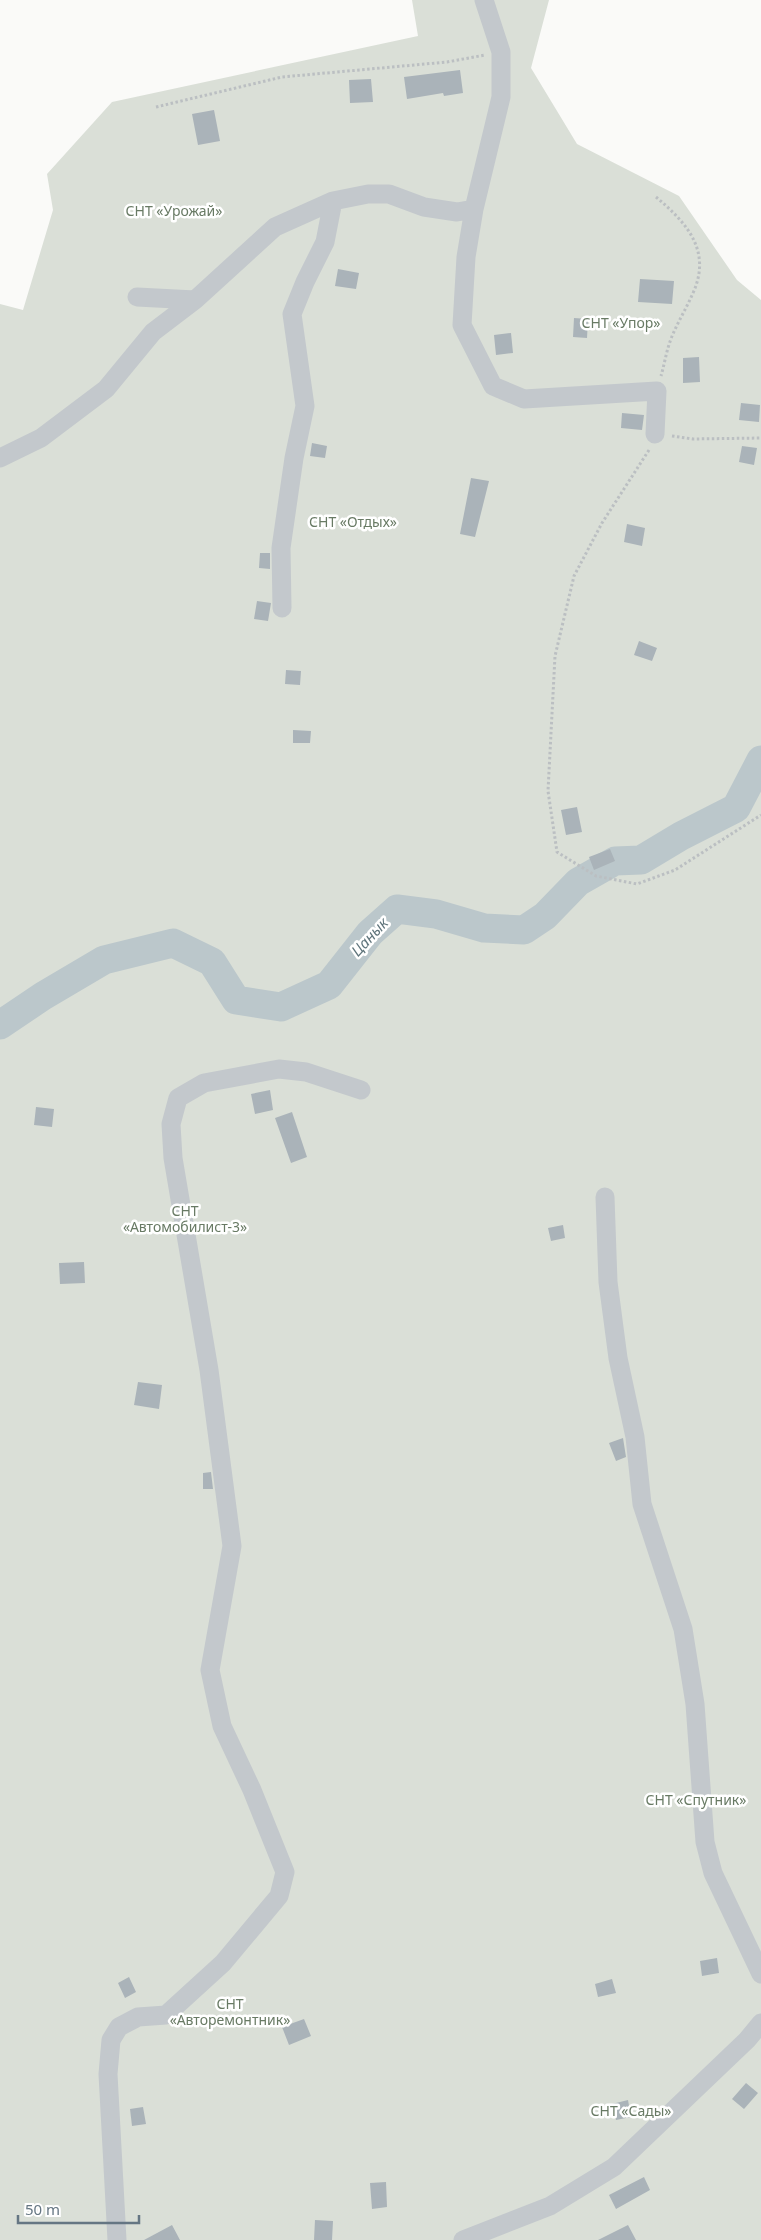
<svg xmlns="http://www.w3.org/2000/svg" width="761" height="2240" font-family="'Noto Sans',sans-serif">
  <rect width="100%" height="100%" fill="#fafaf8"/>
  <path fill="#dadfd7" d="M412,0H549L531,68L577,144L679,196L737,280L761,300V2240H0V304L23,310L53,210L47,174L112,102L418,36Z"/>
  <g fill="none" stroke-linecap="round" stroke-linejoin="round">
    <path stroke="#bbc7cb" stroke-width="29" d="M0,1025L43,996L104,960L173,943L212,962L236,1000L281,1007L329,985L370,933L397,909L436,914L484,928L524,930L545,916L578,882L615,861L641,860L681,836L736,808L761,760"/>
  </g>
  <path fill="#aab3b9" d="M460,70L463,93L444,96L443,93L407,99L404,77Z
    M371,79L373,102L350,103L349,80Z
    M214,110L220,141L198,145L192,114Z
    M338,269L359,273L356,289L335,286Z
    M640,279L674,281L672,304L638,302Z
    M574,318L588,319L587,338L573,337Z
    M511,333L513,353L496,355L494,335Z
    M699,357L700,382L683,383V358Z
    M741,403L760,405L759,422L739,420Z
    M622,413L644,415L642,430L621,428Z
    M312,443L327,446L325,458L310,456Z
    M742,446L757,448L754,465L739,462Z
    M471,478L489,481L475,537L460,534Z
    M627,524L645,528L642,546L624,542Z
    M260,553H270V569L259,568Z
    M257,601L271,603L268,621L254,619Z
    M639,641L657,648L652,661L634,655Z
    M286,670L301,671L300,685L285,684Z
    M293,730L311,731L310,743H293Z
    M577,807L582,832L566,835L561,810Z
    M610,849L615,861L594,870L589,857Z
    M270,1090L273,1110L255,1114L251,1094Z
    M36,1107L54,1109L52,1127L34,1125Z
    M292,1112L307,1157L291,1163L275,1118Z
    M563,1225L565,1238L551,1241L548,1228Z
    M84,1262L85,1283L60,1284L59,1263Z
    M138,1382L162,1385L159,1409L134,1405Z
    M623,1438L626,1457L616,1461L609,1443Z
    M211,1472L213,1489H203V1473Z
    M717,1958L719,1973L702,1976L700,1961Z
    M129,1977L136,1992L125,1998L118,1983Z
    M612,1979L616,1993L598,1997L595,1984Z
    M304,2019L311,2036L289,2045L282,2027Z
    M746,2083L758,2093L744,2109L732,2099Z
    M628,2100L631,2117L616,2120L612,2104Z
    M143,2107L146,2124L132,2126L130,2109Z
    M644,2177L650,2190L616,2209L609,2195Z
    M386,2182L387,2207L372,2209L370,2183Z
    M315,2220L333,2221L332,2240H314Z
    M172,2225L180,2240H144Z
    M628,2225L636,2240H598Z"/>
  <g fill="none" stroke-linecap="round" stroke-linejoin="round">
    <path stroke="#bbbfc2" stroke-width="3" stroke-dasharray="2.5 2.5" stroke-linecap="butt" d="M156,107L282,77L447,62L485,55
      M656,197C687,223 712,251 693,293C687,307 679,320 673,334C667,347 665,362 661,376
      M672,436L693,439L761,438
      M649,450L602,523L574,576L555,656L548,791L557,852L596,876L637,884L675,870L761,815"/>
    <path stroke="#c3c8cc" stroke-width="19" d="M484,0L501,52V97L474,209L466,257L462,325L493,386L524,399L657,391L655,434
      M137,297L195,300L275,227L333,201L368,194H389L424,207L457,212L474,209
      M0,458L41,438L106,389L153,332L195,300
      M282,608L281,548L294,458L305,406L292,314L305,282L325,242L333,201
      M605,1197L608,1282L618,1358L635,1437L642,1504L683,1629L695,1704L705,1842L713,1873L761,1974
      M117,2240L108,2074L111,2040L119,2027L138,2017L166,2015L223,1963L279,1896L285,1872L252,1790L222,1726L210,1670L232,1546L209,1370L173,1158L171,1124L178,1098L204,1083L279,1069L306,1072L361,1090
      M463,2240L550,2206L614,2167L747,2040L761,2023"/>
  </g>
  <g text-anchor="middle" stroke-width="5" stroke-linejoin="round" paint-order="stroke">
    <g font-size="14" fill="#687a64" stroke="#fff">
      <text x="174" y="216">СНТ «Урожай»</text>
      <text x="621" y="328">СНТ «Упор»</text>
      <text x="353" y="527">СНТ «Отдых»</text>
      <text x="185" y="1216">СНТ<tspan x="185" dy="16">«Автомобилист-3»</tspan></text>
      <text x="696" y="1805">СНТ «Спутник»</text>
      <text x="230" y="2009">СНТ<tspan x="230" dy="16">«Авторемонтник»</tspan></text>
      <text x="631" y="2116">СНТ «Сады»</text>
    </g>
    <g font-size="15" font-style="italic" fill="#60757c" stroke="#fff">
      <text transform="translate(370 937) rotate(-47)" y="5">Цанык</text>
    </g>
  </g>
  <path d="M18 2215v8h121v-8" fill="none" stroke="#657683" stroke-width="2.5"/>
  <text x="25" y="2215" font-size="15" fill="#657683" stroke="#ffffff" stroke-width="4" paint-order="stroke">50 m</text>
</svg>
